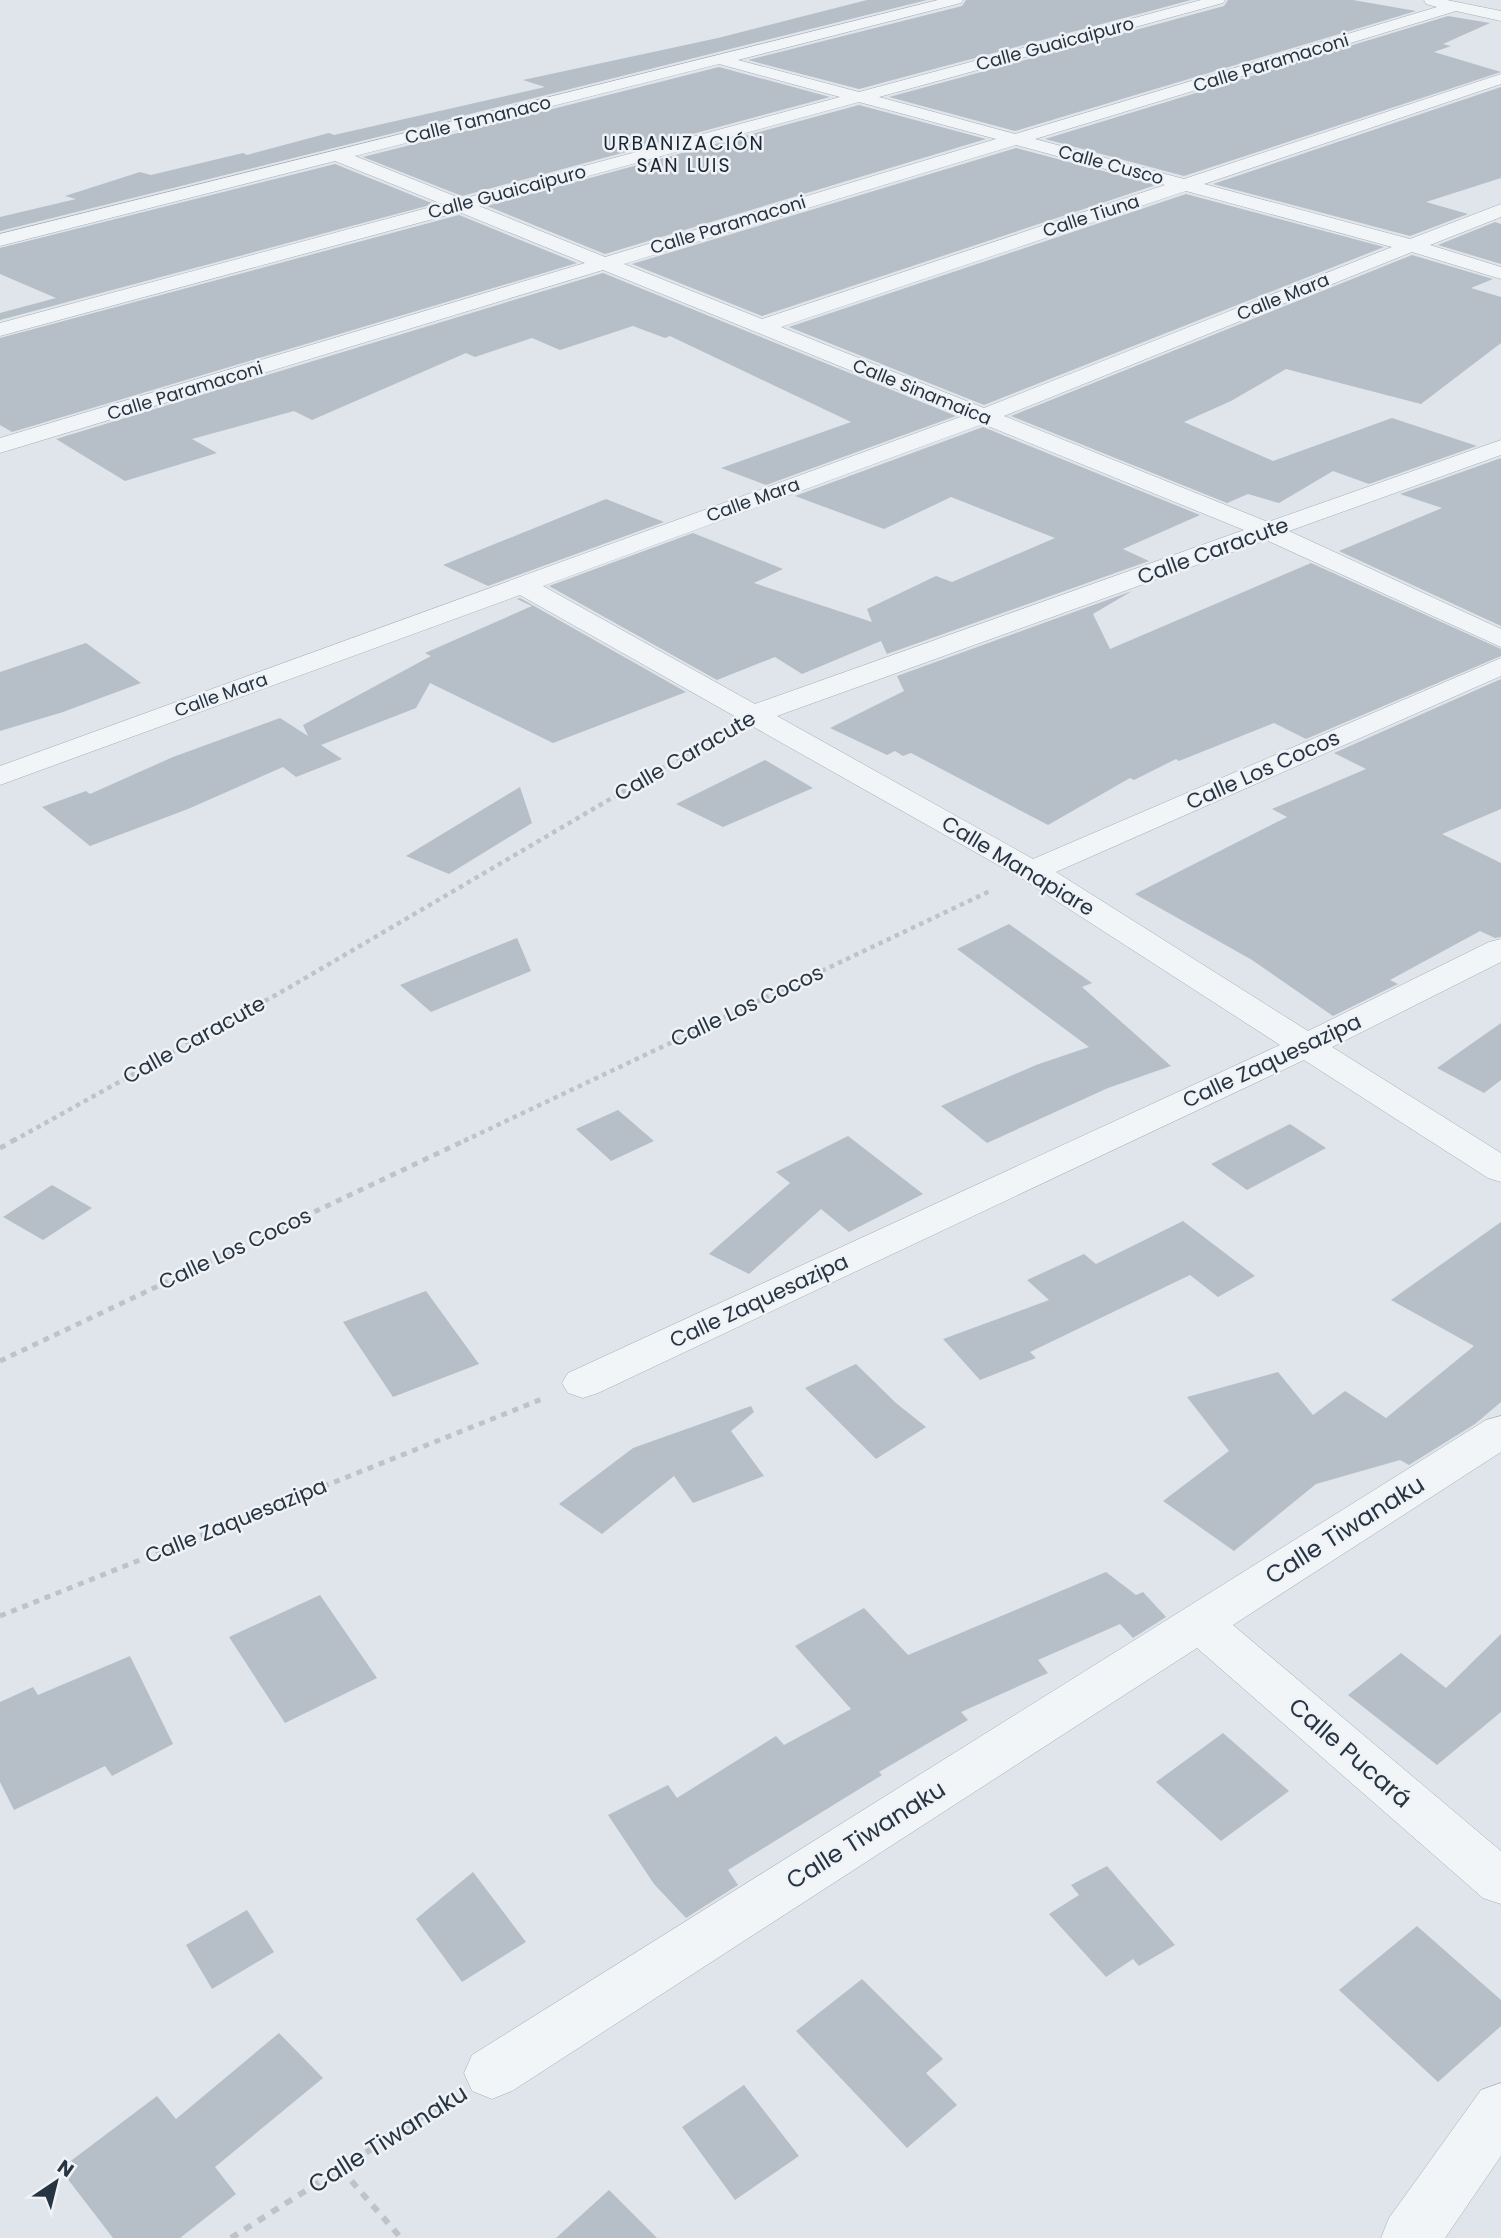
<svg xmlns="http://www.w3.org/2000/svg" width="1501" height="2238" font-family="Poppins,sans-serif">
  <rect width="100%" height="100%" fill="#dfe5ea"/>
  <path fill="#b6bfc7" d="M867,0H927L0,231V217L76,199L65,196L140,172L151,175L243,153L247,155L329,133L334,135L545,87L523,80L718,38Z
    M966,0H1191L859,89L748,60L962,6Z
    M1228,0H1353L1416,11L1015,131L889,97L1224,6Z
    M1448,16L1490,23L1443,44L1451,46L1434,52L1501,72L1184,176L1045,139Z
    M719,67L830,97L462,196L363,157Z
    M1501,87V178L1426,202L1468,214L1410,236L1213,184Z
    M859,105L986,139L605,254L487,206Z
    M1016,148L1156,185L762,316L632,264Z
    M335,164L434,204L0,320V313L56,298L0,274V248Z
    M1186,194L1384,247L984,405L789,327Z
    M459,215L577,263L12,432L0,425V338Z
    M1495,222L1501,224V264L1438,245Z
    M1412,255L1493,279L1471,288L1501,297V343L1421,404L1286,369L1231,401L1184,422L1273,461L1392,418L1477,446L1369,484L1333,471L1279,503L1248,494L1227,503L1011,416Z
    M603,273L956,416L766,485L721,468L851,422L670,336L665,338L633,326L560,350L532,338L475,357L466,353L312,420L294,411L192,439L217,453L125,481L56,439Z
    M983,427L1200,515L1123,549L1149,561L887,654L881,641L802,674L775,657L717,680L549,586L693,533L783,569L754,583L872,622L867,609L936,576L952,582L1055,538L951,497L884,529L795,496Z
    M1501,458V626L1339,551L1442,508L1400,494Z
    M606,499L664,522L488,586L443,565Z
    M1311,563L1501,649V656L1306,739L1274,723L1179,761L1176,759L1134,780L1130,778L1048,825L911,753L903,756L895,751L887,755L830,728L904,691L897,676L1132,591L1093,614L1110,649Z
    M520,598L686,692L553,743L430,683L416,708L321,745L342,759L296,777L283,767L188,809L90,846L42,807L86,791L90,794L173,757L280,718L308,736L303,725L431,656L425,653L532,606L517,599Z
    M86,643L141,683L63,712L0,731V672Z
    M1501,679V809L1442,834L1501,863V937L1495,938L1480,931L1390,980L1398,984L1333,1016L1252,960L1135,894L1287,817L1272,809L1366,769L1334,753Z
    M765,760L813,788L723,827L676,804Z
    M520,787L532,823L449,874L406,856Z
    M1009,924L1092,983L1082,987L1171,1066L1108,1088L987,1143L941,1106L1036,1065L1089,1047L957,949Z
    M517,938L531,971L431,1012L400,985Z
    M1501,1023V1080L1484,1093L1437,1068Z
    M618,1110L654,1141L611,1161L576,1129Z
    M1290,1124L1326,1148L1247,1190L1211,1164Z
    M848,1136L923,1194L849,1232L821,1209L749,1274L709,1254L790,1183L776,1172Z
    M52,1185L92,1208L43,1240L3,1217Z
    M1183,1221L1255,1276L1218,1297L1190,1275L1030,1352L1036,1358L980,1380L943,1339L1049,1300L1027,1280L1084,1254L1096,1264Z
    M1501,1222V1402L1475,1424L1409,1465L1400,1460L1316,1484L1234,1551L1163,1501L1229,1451L1187,1397L1278,1372L1313,1415L1345,1391L1386,1418L1474,1346L1391,1300Z
    M426,1291L479,1364L393,1397L343,1322Z
    M856,1364L896,1403L926,1427L876,1459L805,1388Z
    M751,1406L754,1412L731,1431L764,1476L693,1503L674,1476L602,1534L559,1504L633,1448Z
    M1106,1572L1136,1595L1143,1592L1166,1617L1133,1638L1120,1624L1038,1660L1048,1673L961,1712L968,1720L879,1772L882,1775L728,1870L738,1885L686,1918L654,1884L608,1815L668,1785L677,1798L776,1736L784,1745L851,1709L795,1646L864,1608L908,1655Z
    M320,1595L377,1678L285,1723L229,1637Z
    M1501,1634V1712L1437,1765L1348,1695L1401,1653L1446,1688Z
    M130,1656L173,1744L112,1776L105,1766L14,1810L0,1782V1702L33,1687L38,1695Z
    M1223,1733L1289,1791L1221,1841L1156,1782Z
    M1107,1866L1175,1945L1139,1966L1133,1959L1106,1977L1049,1914L1079,1895L1071,1885Z
    M473,1872L526,1942L462,1982L416,1919Z
    M247,1910L274,1952L212,1989L186,1945Z
    M1417,1926L1501,2000V2026L1438,2082L1339,1990Z
    M862,1979L943,2059L926,2073L957,2105L907,2148L796,2031Z
    M279,2033L323,2078L215,2167L236,2194L180,2238H113L60,2169L157,2096L176,2119Z
    M744,2085L799,2156L735,2200L682,2127Z
    M609,2190L657,2238H556Z"/>
  <g fill="none" stroke-linecap="round" stroke-linejoin="round">
    <defs>
      <path id="street" d="M938,0H963L961,3L738,60L859,92L1201,0H1225L1223,3L879,97L1015,134L1437,7L1426,4L1424,0H1447L1501,11V21L1456,11L1035,139L1184,179L1501,74V84L1204,184L1410,239L1501,204V217L1430,245L1501,267V279L1412,252L1004,416L1268,522L1501,440V455L1289,531L1501,629V647L1266,540L777,716L1033,859L1501,658V676L1056,872L1308,1031L1489,942L1501,939V962L1332,1047L1501,1153V1182L1488,1178L1304,1060L598,1393L583,1398L568,1393L562,1383L568,1373L1280,1045L1021,878L520,595L0,785V766L963,416L603,270L0,453V438L585,263L459,212L0,336V323L442,204L335,161L0,246V234ZM719,64L840,97L462,199L355,156ZM859,102L996,139L605,257L479,206ZM1016,145L1165,185L762,319L624,264ZM1186,191L1392,247L984,408L781,327ZM983,424L1244,530L755,704L543,586Z
        M1501,1416V1452L1233,1625L1501,1851V1904L1483,1898L1197,1648L512,2091L492,2099L472,2091L464,2073L472,2055L1486,1420Z
        M1501,2083V2156L1445,2238H1381L1389,2218L1481,2090Z"/>
    </defs>
    <use href="#street" stroke="#a4adb4" stroke-width="1"/>
    <path stroke="#bdc3c9" stroke-width="3.5" stroke-dasharray="3.5 3.5" stroke-linecap="butt" d="M689,753L719,735"/>
    <path stroke="#bdc3c9" stroke-width="4.5" stroke-dasharray="4.5 4.5" stroke-linecap="butt" d="M13,1141L290,987L692,751
      M464,1141L990,891"/>
    <path stroke="#bdc3c9" stroke-width="5" stroke-dasharray="6 6" stroke-linecap="butt" d="M0,1148L16,1139
      M0,1361L468,1139
      M0,1616L542,1399"/>
    <path stroke="#bdc3c9" stroke-width="6" stroke-dasharray="8 8" stroke-linecap="butt" d="M341,2169L401,2238
      M231,2238L449,2100"/>
    <use href="#street" fill="#f2f5f8" fill-rule="evenodd"/>
  </g>
  <g text-anchor="middle" stroke-width="5" stroke-linejoin="round" paint-order="stroke">
    <g font-size="18" fill="#273542" stroke="#eff3f7">
      <text transform="translate(1055 44) rotate(-15)" y="6">Calle Guaicaipuro</text>
      <text transform="translate(1271 63) rotate(-17)" y="6">Calle Paramaconi</text>
      <text transform="translate(478 120) rotate(-14)" y="6">Calle Tamanaco</text>
      <text transform="translate(1111 165) rotate(15)" y="6">Calle Cusco</text>
      <text transform="translate(507 192) rotate(-15)" y="6">Calle Guaicaipuro</text>
      <text transform="translate(1091 216) rotate(-18)" y="6">Calle Tiuna</text>
      <text transform="translate(728 225) rotate(-17)" y="6">Calle Paramaconi</text>
      <text transform="translate(1283 297) rotate(-22)" y="6">Calle Mara</text>
      <text transform="translate(185 391) rotate(-17)" y="6">Calle Paramaconi</text>
      <text transform="translate(922 392) rotate(22)" y="6">Calle Sinamaica</text>
      <text transform="translate(753 500) rotate(-20)" y="6">Calle Mara</text>
      <text transform="translate(221 695) rotate(-20)" y="6">Calle Mara</text>
    </g>
    <g font-size="19" letter-spacing="2" fill="#192633" stroke="#eff3f7">
      <text x="684" y="150">URBANIZACIÓN<tspan x="684" dy="22">SAN LUIS</tspan></text>
    </g>
    <g font-size="21" fill="#273542" stroke="#eff3f7">
      <text transform="translate(1213 551) rotate(-20)" y="7">Calle Caracute</text>
      <text transform="translate(685 756) rotate(-30)" y="7">Calle Caracute</text>
      <text transform="translate(1263 770) rotate(-24)" y="7">Calle Los Cocos</text>
      <text transform="translate(1018 866) rotate(31)" y="7">Calle Manapiare</text>
      <text transform="translate(747 1006) rotate(-25)" y="7">Calle Los Cocos</text>
      <text transform="translate(194 1040) rotate(-29)" y="7">Calle Caracute</text>
      <text transform="translate(1272 1061) rotate(-25)" y="7">Calle Zaquesazipa</text>
      <text transform="translate(235 1249) rotate(-25)" y="7">Calle Los Cocos</text>
      <text transform="translate(759 1301) rotate(-25)" y="7">Calle Zaquesazipa</text>
      <text transform="translate(236 1521) rotate(-22)" y="7">Calle Zaquesazipa</text>
    </g>
    <g font-size="24" fill="#273542" stroke="#eff3f7">
      <text transform="translate(1345 1530) rotate(-32)" y="8">Calle Tiwanaku</text>
      <text transform="translate(1350 1753) rotate(41)" y="8">Calle Pucará</text>
      <text transform="translate(866 1835) rotate(-32)" y="8">Calle Tiwanaku</text>
      <text transform="translate(388 2139) rotate(-32)" y="8">Calle Tiwanaku</text>
    </g>
  </g>
  <g transform="translate(56 2182) rotate(35)" stroke="#eff3f7" stroke-width="5" paint-order="stroke">
  <path d="M0-5L12 26L0 18L-12 26Z" fill="#273542"/>
  <text y="-10" font-size="19" font-weight="bold" text-anchor="middle" fill="#273542">N</text>
  </g>
</svg>
